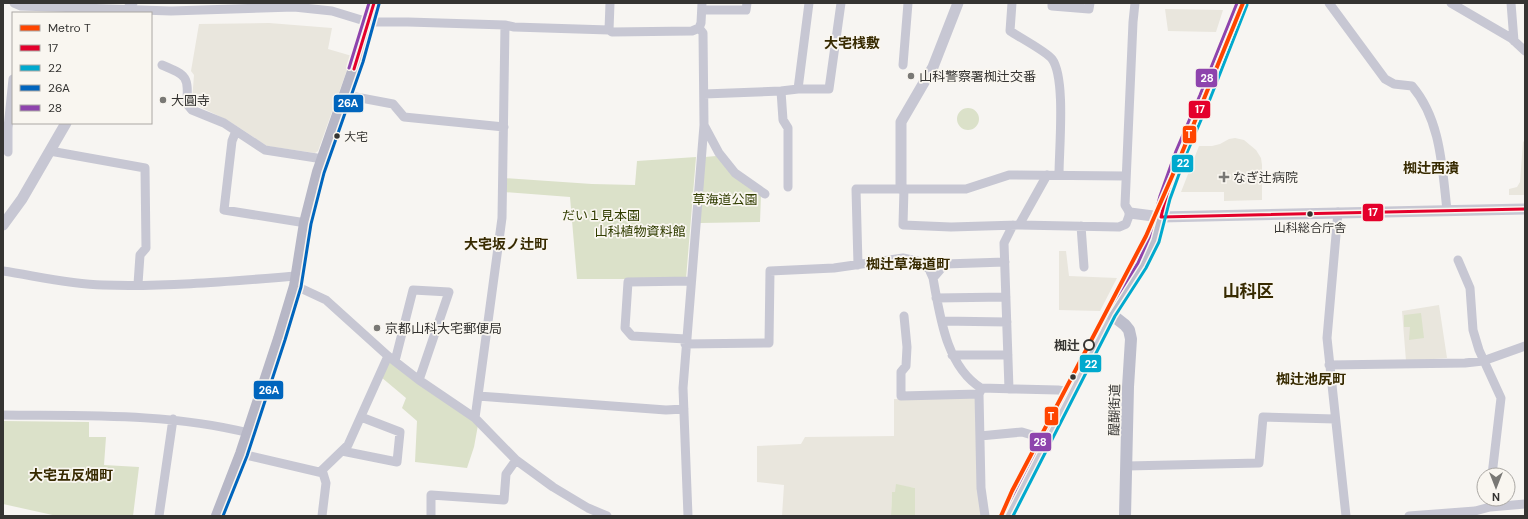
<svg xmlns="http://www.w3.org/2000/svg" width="1528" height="519" font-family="'DM Sans','Noto Sans JP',sans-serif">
  <rect width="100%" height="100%" fill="#f7f5f2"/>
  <path fill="#e9e6dd" d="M1165,9L1223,10L1216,32L1168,31Z
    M269,23L332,28L328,49L352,56L318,151L315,153L267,146L229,121L194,104L192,101L194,75L191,71L199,24Z
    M1235,138L1244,140L1256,150L1261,158L1262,165V200L1224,201V192H1181L1199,146H1212L1220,144L1229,139Z
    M1525,140V195H1509V189L1517,187L1520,182L1523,142Z
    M1059,251H1066L1069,276L1117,278L1100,311L1059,310Z
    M1439,305L1447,358L1406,361L1402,311Z
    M977,397L982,516H915V488L896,485V493H892L891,516H782L784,485L757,482V446L801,444L805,437L894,436V399Z"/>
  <path fill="#dbe1c9" d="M957 119a11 11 0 1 1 22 0a11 11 0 1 1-22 0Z
    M716,156L761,194L760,222L700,223L705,157Z
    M696,157L686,279H577L570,197L503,192V178L592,184L635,185L637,161Z
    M1421,313L1424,338L1409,340L1410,327H1404V315Z
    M392,362L478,425L474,447L467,468L415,462L417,421L402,408L406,398L381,377L387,363Z
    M3,421L89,422V437H106L104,465L139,467L133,516H57L3,504Z
    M896,484L915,488V516H891L892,492H895Z"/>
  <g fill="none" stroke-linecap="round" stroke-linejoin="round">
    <path stroke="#c7c7d3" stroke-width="9" d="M14,3L21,6L171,11L294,7L332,11L368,22H408L505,25L514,27L609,30L612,32L692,31L699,28
      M1012,3L1010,31C1019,37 1047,52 1052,59C1066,78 1059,148 1059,175
      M1052,3V6L1089,9L1090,3
      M1329,3L1385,79L1394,84L1412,86C1441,120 1442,167 1447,210
      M1451,3L1511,38L1525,51
      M1511,3L1514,41
      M702,10H746L747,3
      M609,30L610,3
      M162,65C188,76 188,76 187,104L192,110L224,123L265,150L323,159
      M903,65L908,3
      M798,89H829L841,3
      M781,91L783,120L788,128V187
      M704,94L781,91L798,89L809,3
      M345,95L393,104L404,117L504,127
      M704,125L719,153L735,173L765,194
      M236,131L232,141L224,210L306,223
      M50,151L145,168L146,248L140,255L138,284
      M8,152V128L13,79
      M904,188L903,225L951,227L1019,225L1119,227L1126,224L1130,213L1125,205L1133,22L1135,3
      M1338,212L1327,338L1346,516
      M1019,225L1047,175
      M1081,226L1084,267
      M1458,260L1470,288L1473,330L1479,350L1501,398L1492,475
      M858,265L856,189H966L1009,175L1126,176
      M3,271C36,276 69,284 103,285C167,287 233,281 297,276
      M933,278L945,264L1005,262
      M296,286L326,300L388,356L419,380L475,418L516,460L553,487L588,508L607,516
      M936,298L1006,297
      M904,316L907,347L906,366L901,372V396L979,394
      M942,321L1007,322
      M686,339L632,336L625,328L628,282L691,281
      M685,344L769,343L770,271L834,268L903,258L917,261L929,269L933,278C940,316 946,366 981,388L1058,390L1070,392
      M952,355H1008
      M395,361L413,290L449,292L419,380
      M1329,365L1465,363L1483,361L1525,346
      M1009,389L1004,243L1013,225
      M981,390L979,394L981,488L985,516
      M478,396L666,410L684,409
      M3,415C86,416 168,413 249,433
      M475,418L502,218L505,25
      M980,436L1022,432L1032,435L1045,442
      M342,451L397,462L400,432L361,417
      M242,454L323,473L326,483L322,516
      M1127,466L1259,463L1263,417L1335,419
      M320,472L348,445L388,356
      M159,516L173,419
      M431,516V495L504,500L506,474L516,460
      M688,516L683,388L704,125L703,33L699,28L701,23L702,3
      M1409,516L1475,511L1490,507L1525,504"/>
    <path stroke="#c7c7d3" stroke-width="11" d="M126,13L132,3
      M901,188V122L933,67L958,3
      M1130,213L1161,217L1525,209
      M3,225L22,199L66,123
      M1007,516L1111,314"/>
    <path stroke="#bdbecc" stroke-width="12" d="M1125,516L1128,387L1131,339L1129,330L1125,325L1111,314L1142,265L1154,240L1161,217L1165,198L1181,153L1205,97L1242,3"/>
    <path stroke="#b7b7c6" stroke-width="14" d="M218,516L242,454L280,339L296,286L306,223L319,172L358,60L374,3"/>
    <defs>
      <path id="bus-1" d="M354,69L374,3
        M1161,217L1525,209
        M1161,217C1170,175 1189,136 1205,97C1218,66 1230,34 1242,3"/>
      <path id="bus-2" d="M1013,516L1115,316L1146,268L1159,242L1170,199L1186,155L1210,99L1247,5"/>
      <path id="bus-3" d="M223,516L247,456L285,340L301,287L311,224L324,173L363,62L379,4"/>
      <path id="bus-4" d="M349,68L369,3
        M1003,514L1107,312L1138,263L1149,238L1160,196L1176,151L1200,95L1237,3"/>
    </defs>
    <use href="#bus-1" stroke="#f9f6f0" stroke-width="6"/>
    <use href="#bus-2" stroke="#f9f6f0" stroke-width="6"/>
    <use href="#bus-3" stroke="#f9f6f0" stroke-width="6"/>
    <use href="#bus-4" stroke="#f9f6f0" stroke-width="6"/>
    <use href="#bus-1" stroke="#e4002b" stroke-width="3"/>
    <use href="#bus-2" stroke="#00a9ce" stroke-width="3"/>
    <use href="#bus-3" stroke="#0065bd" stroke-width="3"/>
    <use href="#bus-4" stroke="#8e44ad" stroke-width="3"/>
    <defs>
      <path id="metro-1" d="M1001,516L1012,491L1146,236L1177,165L1243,3"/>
    </defs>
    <use href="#metro-1" stroke="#f9f6f0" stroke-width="7"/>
    <use href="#metro-1" stroke="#ff4500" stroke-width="4"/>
  </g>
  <g fill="#797875" stroke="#f9f6f0" stroke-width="1.5">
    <circle cx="911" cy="76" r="4"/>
    <circle cx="163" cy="100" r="4"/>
    <path d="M1222 171h4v4h4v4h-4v4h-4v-4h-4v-4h4z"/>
    <circle cx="377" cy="328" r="4"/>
  </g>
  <g fill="#353432" stroke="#f9f6f0" stroke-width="1.5">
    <circle cx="337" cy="136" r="3.5"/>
    <circle cx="1310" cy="214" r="3.5"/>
    <circle cx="1073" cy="377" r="3.5"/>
  </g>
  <circle fill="#f9f6f0" stroke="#353432" stroke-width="2" cx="1089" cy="345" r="5"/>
  <g text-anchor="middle" stroke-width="3.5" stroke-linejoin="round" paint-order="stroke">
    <g font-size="12" fill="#353432" stroke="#f9f6f0" text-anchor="start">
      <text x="344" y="141">大宅</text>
      <text x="1310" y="232" text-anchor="middle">山科総合庁舎</text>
    </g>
    <g font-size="13" fill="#353432" stroke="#f9f6f0" text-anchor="start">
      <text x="919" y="81">山科警察署椥辻交番</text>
      <text x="171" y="105">大圓寺</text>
      <text x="1233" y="182">なぎ辻病院</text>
      <text x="385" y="333">京都山科大宅郵便局</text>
    </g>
    <g font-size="13" fill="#313d00" stroke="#f9f6f0">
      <text x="725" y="204">草海道公園</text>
      <text x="601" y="220">だい１見本園</text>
      <text x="640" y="236">山科植物資料館</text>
    </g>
    <g font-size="13" font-weight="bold" fill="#353432" stroke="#f9f6f0" text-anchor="end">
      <text x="1080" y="350">椥辻</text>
    </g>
    <g font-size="13" fill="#353432" stroke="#f9f6f0">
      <text transform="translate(1114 410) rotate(-89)" y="5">醍醐街道</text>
    </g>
    <g font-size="14" font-weight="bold" fill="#372a00" stroke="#f9f6f0">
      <text x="852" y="48">大宅桟敷</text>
      <text x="1431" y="173">椥辻西潰</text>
      <text x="506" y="249">大宅坂ノ辻町</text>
      <text x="908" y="269">椥辻草海道町</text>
      <text x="1311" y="384">椥辻池尻町</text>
      <text x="71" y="480">大宅五反畑町</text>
    </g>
    <g font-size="17" font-weight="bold" fill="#372a00" stroke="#f9f6f0">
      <text x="1248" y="297">山科区</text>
    </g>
  </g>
  <g stroke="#f9f6f0" stroke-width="1.5">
    <rect x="1195" y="68" width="23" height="20" rx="4" fill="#8e44ad"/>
    <rect x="333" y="94" width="31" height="19" rx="4" fill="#0065bd"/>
    <rect x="1188" y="100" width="23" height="19" rx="4" fill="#e4002b"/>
    <rect x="1182" y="125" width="15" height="19" rx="4" fill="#ff4500"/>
    <rect x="1171" y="154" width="23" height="19" rx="4" fill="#00a9ce"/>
    <rect x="1362" y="203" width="22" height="19" rx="4" fill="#e4002b"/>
    <rect x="1079" y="354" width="23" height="19" rx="4" fill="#00a9ce"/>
    <rect x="253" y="380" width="31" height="20" rx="4" fill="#0065bd"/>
    <rect x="1044" y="406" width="15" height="20" rx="4" fill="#ff4500"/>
    <rect x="1029" y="432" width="23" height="20" rx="4" fill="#8e44ad"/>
  </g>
  <g font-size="11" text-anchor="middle" font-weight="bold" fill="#fff">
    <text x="1207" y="82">28</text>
    <text x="348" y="107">26A</text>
    <text x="1200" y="113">17</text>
    <text x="1189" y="138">T</text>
    <text x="1183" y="167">22</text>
    <text x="1373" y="216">17</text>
    <text x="1091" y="368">22</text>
    <text x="269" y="394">26A</text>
    <text x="1051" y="420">T</text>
    <text x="1040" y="446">28</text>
  </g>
  <rect width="1528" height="519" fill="none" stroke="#353432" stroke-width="8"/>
  <rect x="12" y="12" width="140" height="112" fill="#f9f6f0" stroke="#aba8a4"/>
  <rect x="20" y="25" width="20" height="6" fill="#ff4500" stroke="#aba8a4"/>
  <text x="48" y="32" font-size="12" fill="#353432">Metro T</text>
  <rect x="20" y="45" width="20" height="6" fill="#e4002b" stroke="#aba8a4"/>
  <text x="48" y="52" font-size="12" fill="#353432">17</text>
  <rect x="20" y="65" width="20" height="6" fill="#00a9ce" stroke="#aba8a4"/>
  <text x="48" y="72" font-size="12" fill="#353432">22</text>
  <rect x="20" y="85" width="20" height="6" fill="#0065bd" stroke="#aba8a4"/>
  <text x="48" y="92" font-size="12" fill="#353432">26A</text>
  <rect x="20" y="105" width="20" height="6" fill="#8e44ad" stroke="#aba8a4"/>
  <text x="48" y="112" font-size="12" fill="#353432">28</text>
  <g transform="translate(1496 487) rotate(180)"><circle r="19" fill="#f9f6f0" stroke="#aba8a4"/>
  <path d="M0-3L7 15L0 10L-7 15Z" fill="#797875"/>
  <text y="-6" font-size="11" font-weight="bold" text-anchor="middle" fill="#353432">N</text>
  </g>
</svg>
